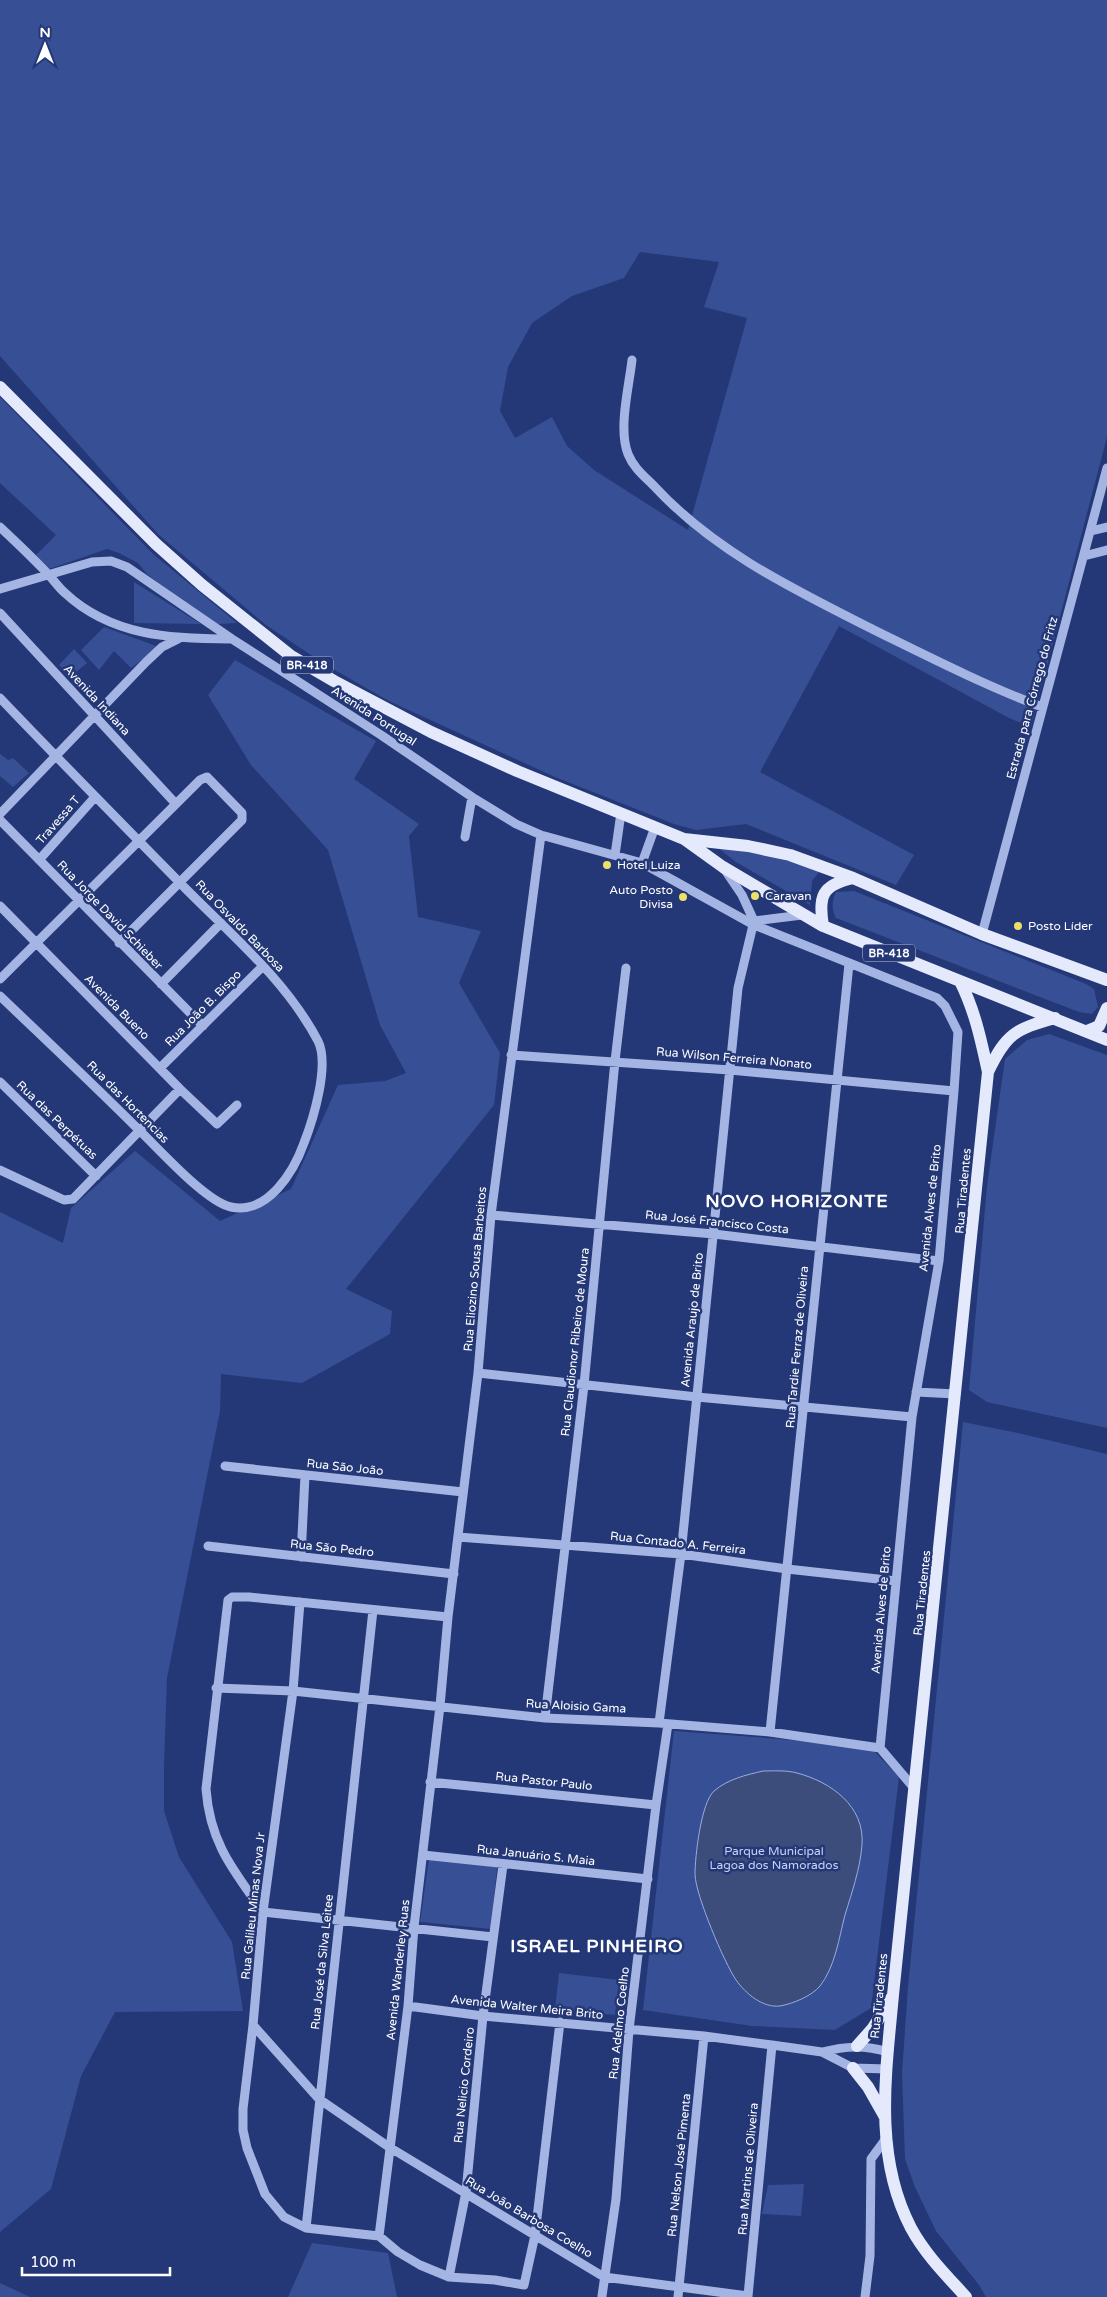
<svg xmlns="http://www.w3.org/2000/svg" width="1107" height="2297" font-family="'Varela Round',sans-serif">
  <rect width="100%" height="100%" fill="#243877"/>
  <path fill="#374f94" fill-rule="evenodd" d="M0,0H1107V437L1031,727L1009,718L839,626L760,772L914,855L896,885L746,824L696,830L674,824L555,777L389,701L326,665L266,625L159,535L0,356ZM640,252L719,262L704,307L747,318L688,530L594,470L567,446L552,417L515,438L500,411L508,367L532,323L572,296L624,278Z
    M0,397L153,554L237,623L218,624L166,589L147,574L138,563L119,553L107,549L49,569L36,555L56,535L0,483Z
    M134,582L201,624L134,623Z
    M104,627L159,647L131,668L114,651L99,670L81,650Z
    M74,649L87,663L70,677L59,665Z
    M235,660L376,741L354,779L419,824L409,836L418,917L481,931L459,983L500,1053L494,1105L346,1289L392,1311L390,1334L302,1383L221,1374L220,1411L167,1678L164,1767V1811L179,1857L232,1942L243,2011L115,2012L81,2076L51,2189L0,2232V1212L63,1243L71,1208L135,1151L220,1221L291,1189L338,1085L385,1081L406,1073L380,1025L328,850L251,765L208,695Z
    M0,754L8,760L13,758L29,773L13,787L0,776Z
    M717,847L784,858L820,871L812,881L810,905L736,862Z
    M854,891L1086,984L1094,989L1098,1007L1092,1014L1079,1012L836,918C831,909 832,901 836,892Z
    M1049,1034L1107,1055V1428L987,1402L969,1390L987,1186L1005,1059L1027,1040Z
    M963,1422L1018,1433L1107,1454V2297H986L979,2285L936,2231L915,2187L905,2159L902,2073L908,1987Z
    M674,1731L805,1741L874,1751L899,1777L871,2008L835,2030L752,2026L643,2010Z
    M429,1859L497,1867L491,1929L420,1922Z
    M559,1973L619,1980L615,2015L555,2009Z
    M804,2184L801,2216L762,2214L768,2185Z
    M312,2243L388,2253L397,2297H288Z
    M0,2283L30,2297H0Z"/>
  <path fill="#3c4c7b" stroke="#99aee4" d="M763,1771C774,1771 786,1770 797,1773C831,1782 865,1806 862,1845C860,1869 852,1892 845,1915C839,1938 835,1967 820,1986C812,1996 792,2004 780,2006C763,2008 746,1994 736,1980C724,1962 696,1896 695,1875C695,1856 701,1803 714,1791C728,1779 746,1775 763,1771Z"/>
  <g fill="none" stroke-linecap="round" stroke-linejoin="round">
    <path stroke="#a5b5e3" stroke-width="9" d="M632,360C629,387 618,429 628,454C633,467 644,476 654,486C715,552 795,590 874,630C929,657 984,685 1042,707
      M0,527C16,542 32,557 47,573C53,579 58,587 65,593C111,636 171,639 231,639
      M1091,531L1107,527
      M1084,556L1107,550
      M0,589L92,562L111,561L127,567L232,639L381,735L472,797L516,824L541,835L642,863L754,925L937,998L945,1006L958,1032L954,1091L939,1261L912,1417L880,1748
      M0,613L176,804
      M0,698C62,763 125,827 188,891C235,938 287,982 318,1041C330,1065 313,1120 304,1143C294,1171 268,1215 231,1207C206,1202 159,1149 140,1131C94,1085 47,1041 0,996
      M0,814L146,662L162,647L178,639
      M0,820L203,1026
      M465,837L472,797
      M615,855L621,813
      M39,860L95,797
      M642,863L655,827
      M0,906L180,1089L217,1124L237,1105
      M754,921L802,915
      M982,934L1107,468
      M0,979L200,780L207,777L242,813V820L119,943
      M161,984L221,923
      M511,1055L730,1070L954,1091
      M160,1068L263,966
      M0,1082L96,1176
      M0,1170L64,1200L73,1199L180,1089
      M491,1215L714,1234L939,1261
      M478,1373L697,1397L912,1417
      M916,1392L956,1394
      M225,1466L463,1492
      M458,1537L681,1554L787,1569L896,1581
      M208,1546L454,1574
      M301,1557L305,1475
      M300,1602L293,1691L263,1912L253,2025L319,2099L389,2147L604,2277L748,2296L772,2045
      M448,1617L249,1597H232L228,1600L206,1789C210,1843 233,1870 263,1912L493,1937
      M216,1688L293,1691L545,1718L659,1723L770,1732L880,1748L914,1788
      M545,1718L584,1385L615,1061L626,968
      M659,1723L681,1554L738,988L754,921L742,895L725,870
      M770,1732L849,964
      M430,1782L656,1805
      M423,1855L648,1879
      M408,2006L483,2016L704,2036L772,2045L822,2052L853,2068L887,2069
      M253,2025L243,2109V2130L247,2148L265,2194L284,2217L306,2228L379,2236L398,2252L420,2265L449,2277L495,2280L524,2285L535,2235L560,2022
      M822,2052C846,2046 864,2045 888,2052
      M306,2228L373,1610
      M379,2236L408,2006L414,1927L440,1706L448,1617L478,1373L491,1215L541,835
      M449,2277L466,2192L483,2016L503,1865
      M602,2296L616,2199L629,2030L656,1805L668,1724
      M678,2297L704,2036
      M865,2297L870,2256L871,2159L885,2140"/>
    <path stroke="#e4e9fc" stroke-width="12" d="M0,387L156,544L202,585L291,656L334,681L431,732L517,771L684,839L723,867L823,926L1107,1040
      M684,839L748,846L790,855L853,878L982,934L1107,980
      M823,926C818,896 822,885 853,878
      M960,981C975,1011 981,1040 988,1072L893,1995C886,2072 873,2156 911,2228C925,2254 946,2275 966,2297
      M1087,1031L1099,1026L1107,1008
      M988,1072C1006,1034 1015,1029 1055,1018
      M857,2046L873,2028L892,1997
      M853,2068L868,2087L885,2117"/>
  </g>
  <g fill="#ede069" stroke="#243877" stroke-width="2">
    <circle cx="607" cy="865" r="5"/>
    <circle cx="755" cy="896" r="5"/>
    <circle cx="683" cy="897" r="5"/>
    <circle cx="1018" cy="926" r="5"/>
  </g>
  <g text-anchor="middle" stroke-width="5" stroke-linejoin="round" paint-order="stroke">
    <g fill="#243877" stroke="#bdc3d6" stroke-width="1">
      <rect x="281" y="656.5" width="52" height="17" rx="4"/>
      <rect x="863" y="944.5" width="52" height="17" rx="4"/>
    </g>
    <g font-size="11" font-weight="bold" fill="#fff">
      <text x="307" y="669">BR-418</text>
      <text x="889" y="957">BR-418</text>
    </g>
    <g font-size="12" fill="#fff" stroke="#243877">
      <text transform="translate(1032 698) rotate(-75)" y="4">Estrada para Córrego do Fritz</text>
      <text transform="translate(97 700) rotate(47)" y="4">Avenida Indiana</text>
      <text transform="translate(374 716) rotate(33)" y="4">Avenida Portugal</text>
      <text transform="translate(58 820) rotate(-49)" y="4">Travessa T</text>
      <text transform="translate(110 915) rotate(46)" y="4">Rua Jorge David Schieber</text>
      <text transform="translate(240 926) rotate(46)" y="4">Rua Osvaldo Barbosa</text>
      <text transform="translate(117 1007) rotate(45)" y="4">Avenida Bueno</text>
      <text transform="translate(203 1008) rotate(-45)" y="4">Rua João B. Bispo</text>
      <text transform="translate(734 1058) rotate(5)" y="4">Rua Wilson Ferreira Nonato</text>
      <text transform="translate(128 1102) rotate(45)" y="4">Rua das Hortencias</text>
      <text transform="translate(57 1120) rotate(44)" y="4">Rua das Perpétuas</text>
      <text transform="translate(963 1191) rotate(-85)" y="4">Rua Tiradentes</text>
      <text transform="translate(930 1208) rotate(-84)" y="4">Avenida Alves de Brito</text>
      <text transform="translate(717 1222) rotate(6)" y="4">Rua José Francisco Costa</text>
      <text transform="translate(475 1269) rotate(-85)" y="4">Rua Eliozino Sousa Barbeitos</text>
      <text transform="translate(692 1320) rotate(-84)" y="4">Avenida Araujo de Brito</text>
      <text transform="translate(575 1342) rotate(-84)" y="4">Rua Claudionor Ribeiro de Moura</text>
      <text transform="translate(797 1347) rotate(-85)" y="4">Rua Tardie Ferraz de Oliveira</text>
      <text transform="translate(345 1467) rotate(6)" y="4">Rua São João</text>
      <text transform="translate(678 1543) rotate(6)" y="4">Rua Contado A. Ferreira</text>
      <text transform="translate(332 1548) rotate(6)" y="4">Rua São Pedro</text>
      <text transform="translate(922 1593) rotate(-84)" y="4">Rua Tiradentes</text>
      <text transform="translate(881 1610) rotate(-85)" y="4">Avenida Alves de Brito</text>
      <text transform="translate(576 1706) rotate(3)" y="4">Rua Aloisio Gama</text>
      <text transform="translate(544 1781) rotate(6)" y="4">Rua Pastor Paulo</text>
      <text transform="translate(536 1855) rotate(6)" y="4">Rua Januário S. Maia</text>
      <text transform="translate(253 1906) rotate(-84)" y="4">Rua Galileu Minas Nova Jr</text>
      <text transform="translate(322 1962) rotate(-84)" y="4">Rua José da Silva Leitee</text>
      <text transform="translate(398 1970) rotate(-84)" y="4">Avenida Wanderley Ruas</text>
      <text transform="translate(879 1996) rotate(-84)" y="4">Rua Tiradentes</text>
      <text transform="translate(527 2007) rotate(6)" y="4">Avenida Walter Meira Brito</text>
      <text transform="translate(619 2023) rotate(-84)" y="4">Rua Adelmo Coelho</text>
      <text transform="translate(464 2085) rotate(-84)" y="4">Rua Nelicio Cordeiro</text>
      <text transform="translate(679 2165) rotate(-84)" y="4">Rua Nelson José Pimenta</text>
      <text transform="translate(748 2169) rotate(-85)" y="4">Rua Martins de Oliveira</text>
      <text transform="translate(529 2217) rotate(31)" y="4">Rua João Barbosa Coelho</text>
    </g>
    <g font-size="12" fill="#fff" stroke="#243877" text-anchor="start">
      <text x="617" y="869">Hotel Luiza</text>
      <text x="673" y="894" text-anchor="end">Auto Posto<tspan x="673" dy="14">Divisa</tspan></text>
      <text x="765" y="900">Caravan</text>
      <text x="1028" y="930">Posto Líder</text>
    </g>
    <g font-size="12" fill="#c7d3f3" stroke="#243877">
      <text x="774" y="1855">Parque Municipal<tspan x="774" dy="14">Lagoa dos Namorados</tspan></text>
    </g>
    <g font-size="18" font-weight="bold" letter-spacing="1" fill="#fff" stroke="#243877">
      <text x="797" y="1207">NOVO HORIZONTE</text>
      <text x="597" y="1952">ISRAEL PINHEIRO</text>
    </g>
  </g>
  <g transform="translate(45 45)" stroke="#243877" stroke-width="4" paint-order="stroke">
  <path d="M0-4L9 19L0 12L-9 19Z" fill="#ffffff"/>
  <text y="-8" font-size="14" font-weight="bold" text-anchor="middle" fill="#ffffff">N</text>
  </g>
  <path d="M22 2267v8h148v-8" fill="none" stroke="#ffffff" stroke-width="2.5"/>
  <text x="30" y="2267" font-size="15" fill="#ffffff" stroke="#243877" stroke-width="4" paint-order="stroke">100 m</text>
</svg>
